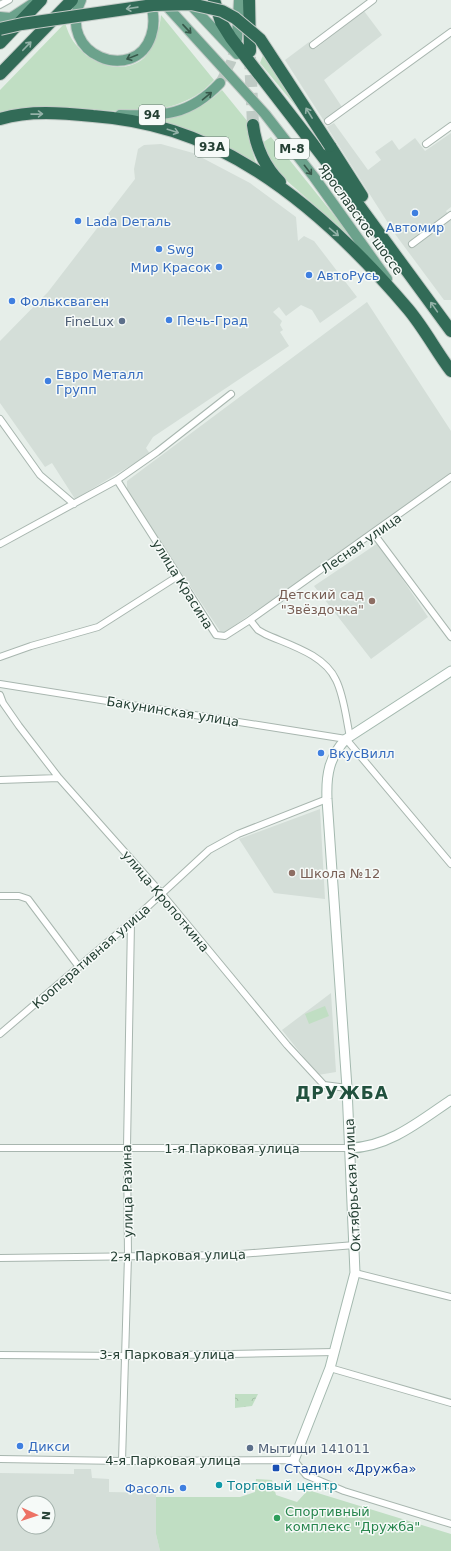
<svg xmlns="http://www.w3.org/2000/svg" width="451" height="1551" font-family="'DejaVu Sans',sans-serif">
  <defs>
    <pattern id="forest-crowns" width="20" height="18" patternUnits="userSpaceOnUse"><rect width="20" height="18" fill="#c0dec3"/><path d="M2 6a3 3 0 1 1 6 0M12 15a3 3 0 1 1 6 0" fill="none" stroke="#a5c0a8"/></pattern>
  </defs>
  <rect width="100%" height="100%" fill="#e6eee9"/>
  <path fill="#d4ded8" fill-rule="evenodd" d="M364,11L382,35L324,80L342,107L324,121L285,60L309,42L315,49Z
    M334,123L368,170L381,160L375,152L392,140L399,150L415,138L425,151L451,133V207L446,211L451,218V300H444L395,234L327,127Z
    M161,144L193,153L250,183L296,217L298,241L304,236L314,241L357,297L320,323L312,310L301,305L286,316L279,307L273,312L282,321L280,325L283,330L280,332L289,346L153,437L146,448L150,454L75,499L52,463L45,467L0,403V341L48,292L135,179L134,169L138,149L144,145Z
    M367,302L451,431V476L222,634L127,491V481Z
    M378,543L428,617L371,659L314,586Z
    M320,809L325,899L274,893L239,839Z
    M331,993L336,1072L318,1075L282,1030Z
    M74,1469H91L92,1478L109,1479V1492L156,1493V1534L160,1551H0V1473L74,1474ZM24,1503H48V1527H24Z"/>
  <path fill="#c0dec3" d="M161,15L214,80C174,125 108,108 55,108C36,109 18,110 0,112V90L65,23C68,32 71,40 78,47C93,66 125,75 144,58C154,48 160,29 161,15Z
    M265,50L327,144L260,63Z
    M222,90L248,122L250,143L258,170L150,121C179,119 201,110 222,90Z
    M271,137L354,240L278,173L268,159L262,143Z
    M325,1006L329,1016L309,1024L305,1014Z
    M256,1479L272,1480L276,1495L297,1502L308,1490L451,1534V1551H160L156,1534V1497H240L255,1492Z"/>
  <path fill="url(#forest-crowns)" d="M235,1394H258L252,1406L235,1408Z"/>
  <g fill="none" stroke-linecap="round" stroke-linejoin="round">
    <path stroke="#bfcbc5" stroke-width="10" stroke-dasharray="10 5" stroke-linecap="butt" d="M220,83L231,62L236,44"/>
    <path stroke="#bfcbc5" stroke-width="12" stroke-dasharray="12 6" stroke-linecap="butt" d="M250,57L253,125"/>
    <defs>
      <path id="street" d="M0,5L9,0
        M313,45L373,0
        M328,121L451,32
        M426,144L451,126
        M412,244L451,215
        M0,419L40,475L74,504
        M117,480L216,635L225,636L250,620L258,630L265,634C289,645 324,654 336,680C344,696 346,718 350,737
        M374,534L451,637
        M0,544L117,480L157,452L231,394
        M250,620L451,477
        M0,657L31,646L98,627L178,576
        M0,684L346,739L451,864
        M0,695L3,703L19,726L59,778L162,894L287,1045L324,1085L347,1088
        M0,780L59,778
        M0,896H19L28,899L79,967
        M0,1034L131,922L209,850L238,834L327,799
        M0,1148H350
        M0,1258L228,1255L355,1245
        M355,1273L451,1297
        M0,1355L125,1356L335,1352
        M330,1368L451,1403
        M0,1459L122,1461L294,1460L306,1475L344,1491L451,1524
        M122,1461L128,1256L127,1147L131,922"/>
      <path id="secondary" d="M350,1148C389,1147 420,1121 451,1100
        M294,1460L330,1368L355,1273L347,1088L327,799C326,775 329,757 346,739L451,671"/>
      <path id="primary" d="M81,0C55,55 135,85 151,36C155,24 154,12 149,0
        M162,1L265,114L314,177L387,279
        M188,2L237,54
        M0,17L11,18L32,4
        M237,39L239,0
        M120,115C163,116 189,116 220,83"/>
      <path id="highway" d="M214,0L221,22L231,38L330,166L451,331
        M249,0L250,51
        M0,43L41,0
        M0,74L72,0
        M0,119C29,110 63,113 93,116C120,118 147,123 173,131C265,160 347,237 408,309C424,328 436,351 451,371
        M253,125C256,148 264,166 280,182
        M330,146L362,196"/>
    </defs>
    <use href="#street" stroke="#a8b6af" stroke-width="8"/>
    <use href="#secondary" stroke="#a4b9af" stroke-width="11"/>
    <use href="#primary" stroke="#c2cac6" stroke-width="12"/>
    <use href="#highway" stroke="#c2cac6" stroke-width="14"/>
    <use href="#street" stroke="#fff" stroke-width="6"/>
    <use href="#secondary" stroke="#fff" stroke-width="9"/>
    <use href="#primary" stroke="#6ca28c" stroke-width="10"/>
    <use href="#highway" stroke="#326b57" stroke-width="12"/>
    <defs>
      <path id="highway-bridge" d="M0,29L22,24L153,5L191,4L222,11L235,18L260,39L330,146"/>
    </defs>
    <use href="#highway-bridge" stroke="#c2cac6" stroke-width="14" stroke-linecap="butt"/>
    <use href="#highway-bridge" stroke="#326b57" stroke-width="12"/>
  </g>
  <defs><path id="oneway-shaft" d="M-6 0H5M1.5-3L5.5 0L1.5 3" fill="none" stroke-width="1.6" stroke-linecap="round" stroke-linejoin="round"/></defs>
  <g stroke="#94b2a8">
    <use href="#oneway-shaft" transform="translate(132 8) rotate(172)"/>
    <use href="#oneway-shaft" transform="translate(27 46) rotate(-46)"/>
    <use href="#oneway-shaft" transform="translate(309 113) rotate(-122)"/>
    <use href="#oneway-shaft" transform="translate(37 114) rotate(-1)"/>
    <use href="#oneway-shaft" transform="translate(173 131) rotate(18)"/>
    <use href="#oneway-shaft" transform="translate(334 232) rotate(40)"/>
    <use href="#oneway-shaft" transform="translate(434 307) rotate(-125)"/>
  </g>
  <g stroke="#37584a">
    <use href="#oneway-shaft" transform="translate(187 29) rotate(47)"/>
    <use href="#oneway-shaft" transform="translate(132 57) rotate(158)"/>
    <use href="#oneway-shaft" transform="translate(207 96) rotate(-40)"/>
    <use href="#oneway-shaft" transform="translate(308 170) rotate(52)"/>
  </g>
  <g fill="#3f7fe0" stroke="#f6faf8" stroke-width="1.5">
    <circle cx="415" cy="213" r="4"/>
    <circle cx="78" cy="221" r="4"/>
    <circle cx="159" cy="249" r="4"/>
    <circle cx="219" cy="267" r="4"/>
    <circle cx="309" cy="275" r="4"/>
    <circle cx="12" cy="301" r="4"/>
    <circle cx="169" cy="320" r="4"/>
    <circle cx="48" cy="381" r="4"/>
    <circle cx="321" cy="753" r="4"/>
    <circle cx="20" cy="1446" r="4"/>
    <circle cx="183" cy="1488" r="4"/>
  </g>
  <g fill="#5c6f8a" stroke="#f6faf8" stroke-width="1.5">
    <circle cx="122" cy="321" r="4"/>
    <circle cx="250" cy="1448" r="4"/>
  </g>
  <g fill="#8d6e63" stroke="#f6faf8" stroke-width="1.5">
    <circle cx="372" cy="601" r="4"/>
    <circle cx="292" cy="873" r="4"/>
  </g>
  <rect fill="#1a4fb4" stroke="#f6faf8" stroke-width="1.5" x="272" y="1464" width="8" height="8" rx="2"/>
  <circle fill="#0f9aa8" stroke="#f6faf8" stroke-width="1.5" cx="219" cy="1485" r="4"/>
  <circle fill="#2e9e5b" stroke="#f6faf8" stroke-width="1.5" cx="277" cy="1518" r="4"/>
  <g text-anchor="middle" stroke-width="3" stroke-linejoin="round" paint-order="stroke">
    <g fill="#f6faf8" stroke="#64786f" stroke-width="1">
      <rect x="139" y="105" width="26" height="20" rx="3"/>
      <rect x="195" y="137" width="34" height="20" rx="3"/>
      <rect x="275" y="139" width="34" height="20" rx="3"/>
    </g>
    <g font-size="12" font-weight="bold" fill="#254034">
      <text x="152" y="119">94</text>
      <text x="212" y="151">93A</text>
      <text x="292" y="153">М-8</text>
    </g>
    <g font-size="13" fill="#254034" stroke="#f6faf8">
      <text transform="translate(361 219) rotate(54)" y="5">Ярославское шоссе</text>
      <text transform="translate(361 543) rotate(-35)" y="5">Лесная улица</text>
      <text transform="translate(183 584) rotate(58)" y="5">улица Красина</text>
      <text transform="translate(173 711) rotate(9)" y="5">Бакунинская улица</text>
      <text transform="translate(166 901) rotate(50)" y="5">улица Кропоткина</text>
      <text transform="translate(91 956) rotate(-41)" y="5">Кооперативная улица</text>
      <text x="232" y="1153">1-я Парковая улица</text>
      <text transform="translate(352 1185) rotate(-93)" y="5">Октябрьская улица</text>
      <text transform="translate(127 1191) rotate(-91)" y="5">улица Разина</text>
      <text transform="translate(178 1255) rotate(-1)" y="5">2-я Парковая улица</text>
      <text x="167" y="1359">3-я Парковая улица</text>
      <text x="173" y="1465">4-я Парковая улица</text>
    </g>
    <g font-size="13" fill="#366cbe" stroke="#f6faf8" text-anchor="start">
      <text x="86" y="226">Lada Dеталь</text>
      <text x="415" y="232" text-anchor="middle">Автомир</text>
      <text x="167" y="254">Swg</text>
      <text x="211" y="272" text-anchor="end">Мир Красок</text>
      <text x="317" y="280">АвтоРусь</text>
      <text x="20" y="306">Фольксваген</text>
      <text x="177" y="325">Печь-Град</text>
      <text x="56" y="379">Евро Металл<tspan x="56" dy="15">Групп</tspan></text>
      <text x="329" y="758">ВкусВилл</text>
      <text x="28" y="1451">Дикси</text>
      <text x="175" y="1493" text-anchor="end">Фасоль</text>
    </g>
    <g font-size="13" fill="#4e5e75" stroke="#f6faf8" text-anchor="end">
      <text x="114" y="326">FineLux</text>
      <text x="258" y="1453" text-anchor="start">Мытищи 141011</text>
    </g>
    <g font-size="13" fill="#785e54" stroke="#f6faf8" text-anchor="end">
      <text x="364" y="599">Детский сад<tspan x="364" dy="15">"Звёздочка"</tspan></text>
      <text x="300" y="878" text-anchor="start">Школа №12</text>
    </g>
    <g font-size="13" fill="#164399" stroke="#f6faf8" text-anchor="start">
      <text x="284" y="1473">Стадион «Дружба»</text>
    </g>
    <g font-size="13" fill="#0d838f" stroke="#f6faf8" text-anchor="start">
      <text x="227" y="1490">Торговый центр</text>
    </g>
    <g font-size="13" fill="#27864d" stroke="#f6faf8" text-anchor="start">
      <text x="285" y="1516">Спортивный<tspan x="285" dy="15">комплекс "Дружба"</tspan></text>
    </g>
    <g font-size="17" font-weight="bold" letter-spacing="1" fill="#21513e" stroke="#f6faf8">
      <text x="342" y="1099">ДРУЖБА</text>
    </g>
  </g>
  <g transform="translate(36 1515) rotate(93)"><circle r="19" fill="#f6faf8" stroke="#a2b0aa"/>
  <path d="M0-3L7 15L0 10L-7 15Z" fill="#ed7265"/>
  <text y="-6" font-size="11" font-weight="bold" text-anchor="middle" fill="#254034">N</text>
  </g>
</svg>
